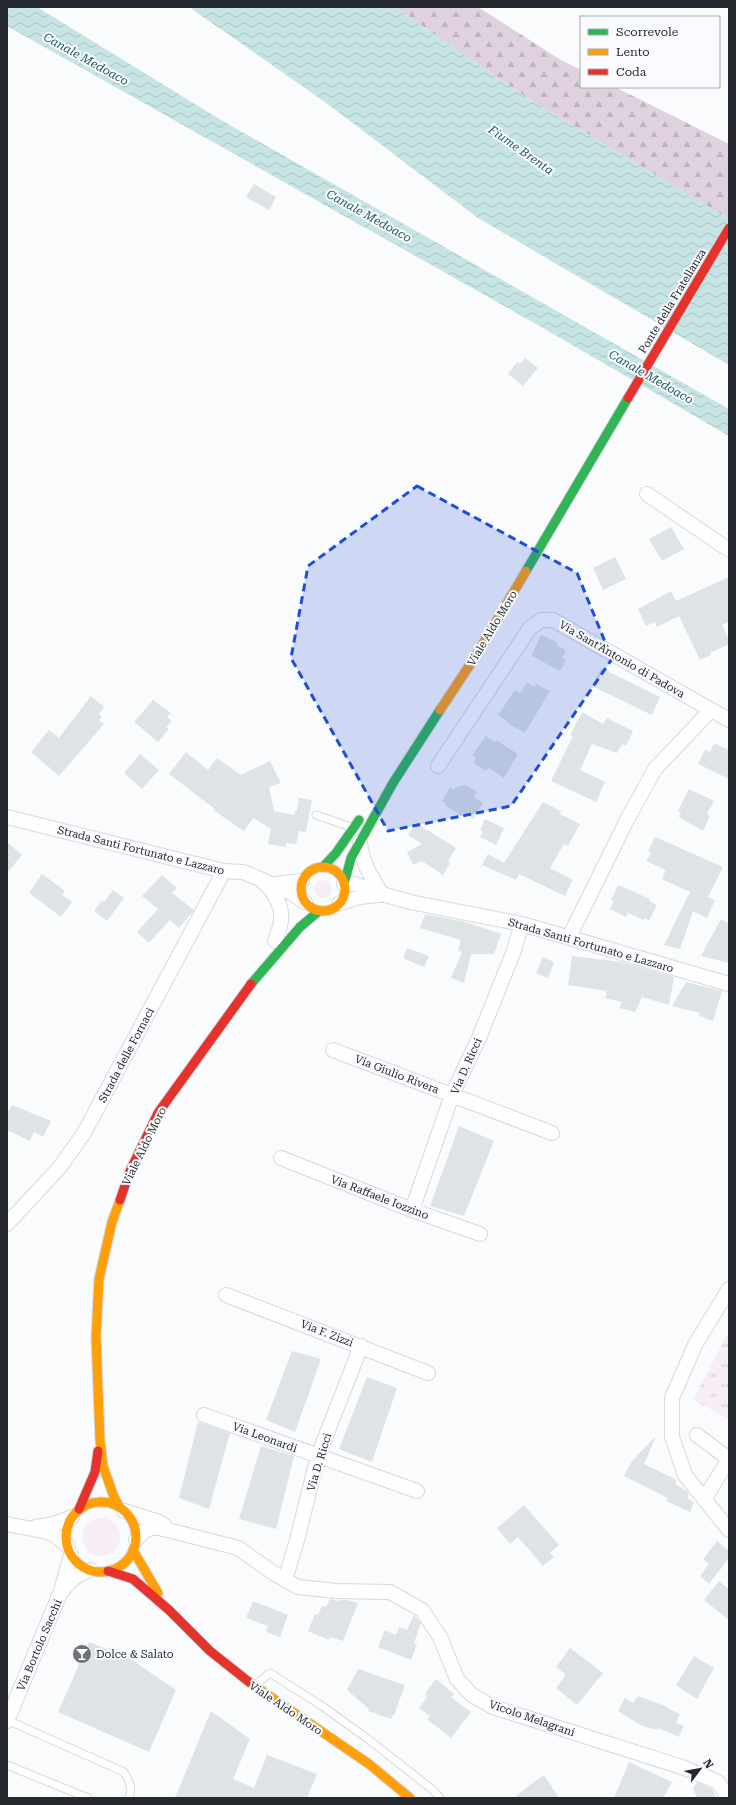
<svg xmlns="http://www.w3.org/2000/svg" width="736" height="1805" font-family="'Roboto Serif',serif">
  <defs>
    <pattern id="forest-firs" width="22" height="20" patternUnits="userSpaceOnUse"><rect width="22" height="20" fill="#e0d1df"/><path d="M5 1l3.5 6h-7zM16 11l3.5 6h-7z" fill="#c0b3c0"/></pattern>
    <pattern id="park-tufts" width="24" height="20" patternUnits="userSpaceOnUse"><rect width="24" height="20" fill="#f7edf6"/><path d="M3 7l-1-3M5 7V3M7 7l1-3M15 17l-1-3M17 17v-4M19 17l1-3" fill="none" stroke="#d4cbd3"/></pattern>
    <pattern id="water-waves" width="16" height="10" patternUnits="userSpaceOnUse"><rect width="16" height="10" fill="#c6e4e3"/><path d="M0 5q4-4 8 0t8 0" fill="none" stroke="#aac4c3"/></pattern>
  </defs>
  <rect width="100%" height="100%" fill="#fafbfd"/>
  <path fill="#f7edf6" d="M314 889a9 9 0 1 1 18 0a9 9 0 1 1-18 0Z
    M82 1537a19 19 0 1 1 38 0a19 19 0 1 1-38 0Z"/>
  <path fill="url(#forest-firs)" d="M395,7H478L561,60L581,70V87H615L729,144V219L524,96Z"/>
  <path fill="url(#park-tufts)" d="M729,1331V1419L693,1400Z"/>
  <path fill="url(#water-waves)" d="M7,7H37L221,120L729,409V436L536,324L7,26Z
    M189,7H395L524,96L729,219V365L478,218L325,102Z"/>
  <path fill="#dee3e5" d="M254,184L276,197L269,210L246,197Z
    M525,358L538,368L523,386L508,374L517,362L520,364Z
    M671,527L684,549L662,561L649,539Z
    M615,557L626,579L603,590L593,568Z
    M729,577V622L722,625L729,639V644L710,653L711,655L700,660L679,616L657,627L655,622L646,626L638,609L671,591L676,601Z
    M541,635L557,642L556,645L566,650L562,658L566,660L560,671L532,656V654Z
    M601,668L660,697L652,715L592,686Z
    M527,683L534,687L536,684L550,691L525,733L507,723L508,722L498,715L515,690L520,693Z
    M91,696L104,707L99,714L102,717L99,720L104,724L59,776L31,752L49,730L59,738Z
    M153,700L171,713L167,717L172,721L166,727L169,729L158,742L134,722Z
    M582,712L603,724L607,718L633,731L626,746L622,744L617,753L592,744L580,770L605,782L596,802L551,781L573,736L570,735Z
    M486,736L495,742L496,740L518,754L504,778L489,768L486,771L473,763L476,758L472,755Z
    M714,743L729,750V779L698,764L705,750L710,752Z
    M186,752L208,770L217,758L241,775L270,761L281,783L269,787L274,811L294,815L295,811H297L299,798L312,800L306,832L299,831L296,844L286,843V847L268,844L271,829L253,818L244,831L213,810L215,809L169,774Z
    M140,754L159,770L142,789L124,773Z
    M466,785L477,792L474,797L483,803L473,819L464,813L461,816L445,805L446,803L442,801L450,787L454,790L456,787Z
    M689,789L714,801L707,814L710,816L703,831L679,817L681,812L678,811Z
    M543,802L561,811L560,814L580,824L568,846L564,844L550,868L573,880L565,896L519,874L516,880L482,865L488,854L504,863Z
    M485,819L504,828L496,845L480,837L483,832L480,830Z
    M416,823L456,848L448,861L450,863L443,875L422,861L413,865L407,852L422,844L408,835Z
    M655,837L723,867L708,897L715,900L707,918L693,911L680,949L664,945L690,892L662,879L666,870L646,861L651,853L648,851Z
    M7,842L22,855L7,873Z
    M42,874L65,891L62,895L72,902L61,917L29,893Z
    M162,875L177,888L172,893L194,910L179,928L170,920L149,943L137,932L158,909L142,896Z
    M618,885L650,899L649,901L657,905L649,921L645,918L644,920L628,913L626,917L610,909L614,901L611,900Z
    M113,890L124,898L107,921L94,911L102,901L104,902Z
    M425,914L466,922L501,934L494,954H471L464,983L451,978L462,952L458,951L461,940L420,928Z
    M721,919L729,923V963L701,956Z
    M407,948L429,956L424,967L403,958Z
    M572,956L622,962L674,977L669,1005L642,997L635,1012L619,1008L622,1002L605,998L607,991L568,985Z
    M543,957L554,962L548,978L536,973Z
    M686,982L722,991L713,1021L699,1016L700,1013L672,1006Z
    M12,1105L51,1121L43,1137L34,1132L30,1141L7,1130V1114Z
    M459,1126L494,1141L464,1216L430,1206Z
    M292,1351L321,1359L295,1432L266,1420Z
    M367,1377L397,1388L372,1462L339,1449Z
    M198,1422L230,1433L209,1509L179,1498Z
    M654,1438L655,1439L644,1464L677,1480L675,1484L687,1491L689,1494L687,1498L694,1502L690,1512L666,1501L668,1498L624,1476L632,1461Z
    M261,1446L294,1456L276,1529L239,1519Z
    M524,1505L559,1545L550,1553L554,1557L543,1566L518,1537L510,1544L497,1528Z
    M717,1541L729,1551V1558L709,1584L700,1576L709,1564L703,1559Z
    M719,1581L729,1589V1620L704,1600Z
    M330,1599L339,1601L340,1600H348L358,1603L343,1641L330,1637L329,1640L308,1631L315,1614L318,1615L322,1606L326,1607Z
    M253,1601L288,1615L280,1637L266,1632L268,1626L246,1618Z
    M414,1615L421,1623L414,1643L417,1644L411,1660L378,1647L385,1630L396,1635L399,1627L407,1630Z
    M89,1642L129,1658L176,1690L149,1752L58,1712Z
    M570,1648L603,1673L577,1705L556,1688L566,1675L556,1667Z
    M694,1656L714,1668L697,1699L676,1685Z
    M358,1669L405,1685L394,1715H393L391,1719L368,1711L369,1709L347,1690Z
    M436,1679L454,1694L451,1697L471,1712L451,1738L427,1719L430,1716L419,1708L427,1697L425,1694Z
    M638,1696L668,1707L667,1708L680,1714L676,1723L684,1726L679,1737L658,1728L657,1730L642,1726L618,1711L625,1698L633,1703Z
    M211,1711L250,1739L233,1779L254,1788L267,1755L317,1774L307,1798H175Z
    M629,1762L672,1782L663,1798H614Z
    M544,1775L559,1798H514L530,1785Z
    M697,1782L712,1789L716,1798H697L693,1788Z"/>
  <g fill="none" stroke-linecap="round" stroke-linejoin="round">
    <defs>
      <path id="lane" d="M316,815L351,827
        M255,1685L270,1673L322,1706L368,1739L433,1790L440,1798
        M7,1720L124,1772C129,1781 133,1788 129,1798
        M7,1765L88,1798"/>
      <path id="street" d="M647,494L729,550
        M438,766L530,628L541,620H553L729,720
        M7,817L224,871L243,872L258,878L291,893L305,902
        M360,842C362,863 371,877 382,894
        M261,880C272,888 283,906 281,919C281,927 277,935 275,941
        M275,884L302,881
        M344,884H355L382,894L410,902L522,924L729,984
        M340,903L359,897L379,895
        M569,937L628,818L655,769L711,710
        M333,1050L552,1133
        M281,1158L412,1210L480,1234
        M412,1210L452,1095L479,1038L513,953L522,924
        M7,1224L60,1167L84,1133L224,871
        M729,1289L695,1345L672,1398V1437L685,1475L729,1530
        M226,1295L428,1373
        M204,1415L417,1491
        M697,1435L729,1459L705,1498
        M124,1511L159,1522L165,1526
        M7,1524L47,1532L56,1536L68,1546
        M36,1527L54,1524L72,1517
        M136,1540L143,1532L154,1527L172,1531L238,1548L275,1574L298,1587L337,1591L390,1592L422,1610L440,1637L457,1679L472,1695L493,1707L682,1767L718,1782L728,1798
        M285,1580L297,1540L318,1456L361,1346
        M63,1590C71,1579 78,1574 91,1570
        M7,1721L61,1591L71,1555"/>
      <path id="fast" d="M526,571L628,398
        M323,867L336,853L359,820
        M344,884L351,858L393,783L440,710
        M251,984L300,927L319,911"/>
      <path id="slow" d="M440,710L477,654L526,571
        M301 889a22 22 0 1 1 44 0a22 22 0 1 1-44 0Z
        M120,1200L112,1222L99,1279L96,1337L100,1440L103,1466L114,1497L120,1508
        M66 1537a35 35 0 1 1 70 0a35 35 0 1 1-70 0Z
        M133,1550L158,1593
        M249,1682L369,1764L410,1798"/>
      <path id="jam" d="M628,398L729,228
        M120,1200L130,1171L158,1113L251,984
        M79,1509L95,1472L98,1451
        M108,1571L133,1579L169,1610L210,1651L249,1682"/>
    </defs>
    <use href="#lane" stroke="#d7d9de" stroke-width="9"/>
    <use href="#street" stroke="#d7d9de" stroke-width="16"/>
    <use href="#fast" stroke="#d7d9de" stroke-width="11"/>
    <use href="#slow" stroke="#d7d9de" stroke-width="11"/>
    <use href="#jam" stroke="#d7d9de" stroke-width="11"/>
    <use href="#lane" stroke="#fefeff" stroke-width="7"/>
    <use href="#street" stroke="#fefeff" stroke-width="14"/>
    <use href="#fast" stroke="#30b455" stroke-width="9"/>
    <use href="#slow" stroke="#ff9f0a" stroke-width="9"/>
    <use href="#jam" stroke="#e5322d" stroke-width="9"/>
  </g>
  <path fill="#1d4ed8" fill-opacity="0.2" stroke="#1d4ed8" stroke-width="3" stroke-dasharray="8 5" stroke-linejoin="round" d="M417,486L577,573L612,659L511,806L388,831L291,658L308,566Z"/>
  <defs>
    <symbol id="bar-disc" viewBox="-11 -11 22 22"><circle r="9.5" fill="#707276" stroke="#f9fbfe"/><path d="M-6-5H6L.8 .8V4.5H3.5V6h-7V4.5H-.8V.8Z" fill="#fff"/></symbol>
  </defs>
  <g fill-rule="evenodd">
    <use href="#bar-disc" x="71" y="1643" width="22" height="22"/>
  </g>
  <g text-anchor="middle" stroke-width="4" stroke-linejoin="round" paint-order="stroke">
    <g font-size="11" fill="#25282e" stroke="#f9fbfe">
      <text transform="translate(672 301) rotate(-59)" y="4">Ponte della Fratellanza</text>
      <text transform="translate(492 628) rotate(-59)" y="4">Viale Aldo Moro</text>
      <text transform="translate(622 659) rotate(30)" y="4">Via Sant'Antonio di Padova</text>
      <text transform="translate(141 850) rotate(14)" y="4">Strada Santi Fortunato e Lazzaro</text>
      <text transform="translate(591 945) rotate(16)" y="4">Strada Santi Fortunato e Lazzaro</text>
      <text transform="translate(126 1055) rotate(-62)" y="4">Strada delle Fornaci</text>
      <text transform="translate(466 1066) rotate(-66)" y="4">Via D. Ricci</text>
      <text transform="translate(397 1074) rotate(21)" y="4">Via Giulio Rivera</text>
      <text transform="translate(144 1146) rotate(-64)" y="4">Viale Aldo Moro</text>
      <text transform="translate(380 1197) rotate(21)" y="4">Via Raffaele Iozzino</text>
      <text transform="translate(327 1333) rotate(21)" y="4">Via F. Zizzi</text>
      <text transform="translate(265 1437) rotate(20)" y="4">Via Leonardi</text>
      <text transform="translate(319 1462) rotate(-73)" y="4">Via D. Ricci</text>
      <text transform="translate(39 1645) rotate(-67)" y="4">Via Bortolo Sacchi</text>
      <text transform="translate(286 1708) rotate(34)" y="4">Viale Aldo Moro</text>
      <text transform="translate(532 1718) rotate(19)" y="4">Vicolo Melagrani</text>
    </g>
    <g font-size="11" fill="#25282e" stroke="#f9fbfe" text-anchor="start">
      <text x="96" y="1658">Dolce &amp; Salato</text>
    </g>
    <g font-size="12" font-style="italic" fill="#205a58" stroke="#f9fbfe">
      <text transform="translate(86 59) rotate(29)" y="4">Canale Medoaco</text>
      <text transform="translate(521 150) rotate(35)" y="4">Fiume Brenta</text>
      <text transform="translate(369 216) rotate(29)" y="4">Canale Medoaco</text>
      <text transform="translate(651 377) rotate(30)" y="4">Canale Medoaco</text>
    </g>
  </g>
  <rect width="736" height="1805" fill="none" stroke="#25282e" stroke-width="16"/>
  <rect x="580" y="16" width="140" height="72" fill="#f9fbfe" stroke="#a4a7ab"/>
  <rect x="588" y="29" width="20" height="6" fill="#30b455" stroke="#a4a7ab"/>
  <text x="616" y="36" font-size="12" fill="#25282e">Scorrevole</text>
  <rect x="588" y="49" width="20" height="6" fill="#ff9f0a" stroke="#a4a7ab"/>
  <text x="616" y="56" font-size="12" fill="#25282e">Lento</text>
  <rect x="588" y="69" width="20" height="6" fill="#e5322d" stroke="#a4a7ab"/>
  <text x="616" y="76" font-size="12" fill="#25282e">Coda</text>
  <g transform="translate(700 1769) rotate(58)" stroke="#f9fbfe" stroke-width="3" paint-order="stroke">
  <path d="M0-3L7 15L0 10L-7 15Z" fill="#25282e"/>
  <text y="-6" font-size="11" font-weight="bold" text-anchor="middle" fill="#25282e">N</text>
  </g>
</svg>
